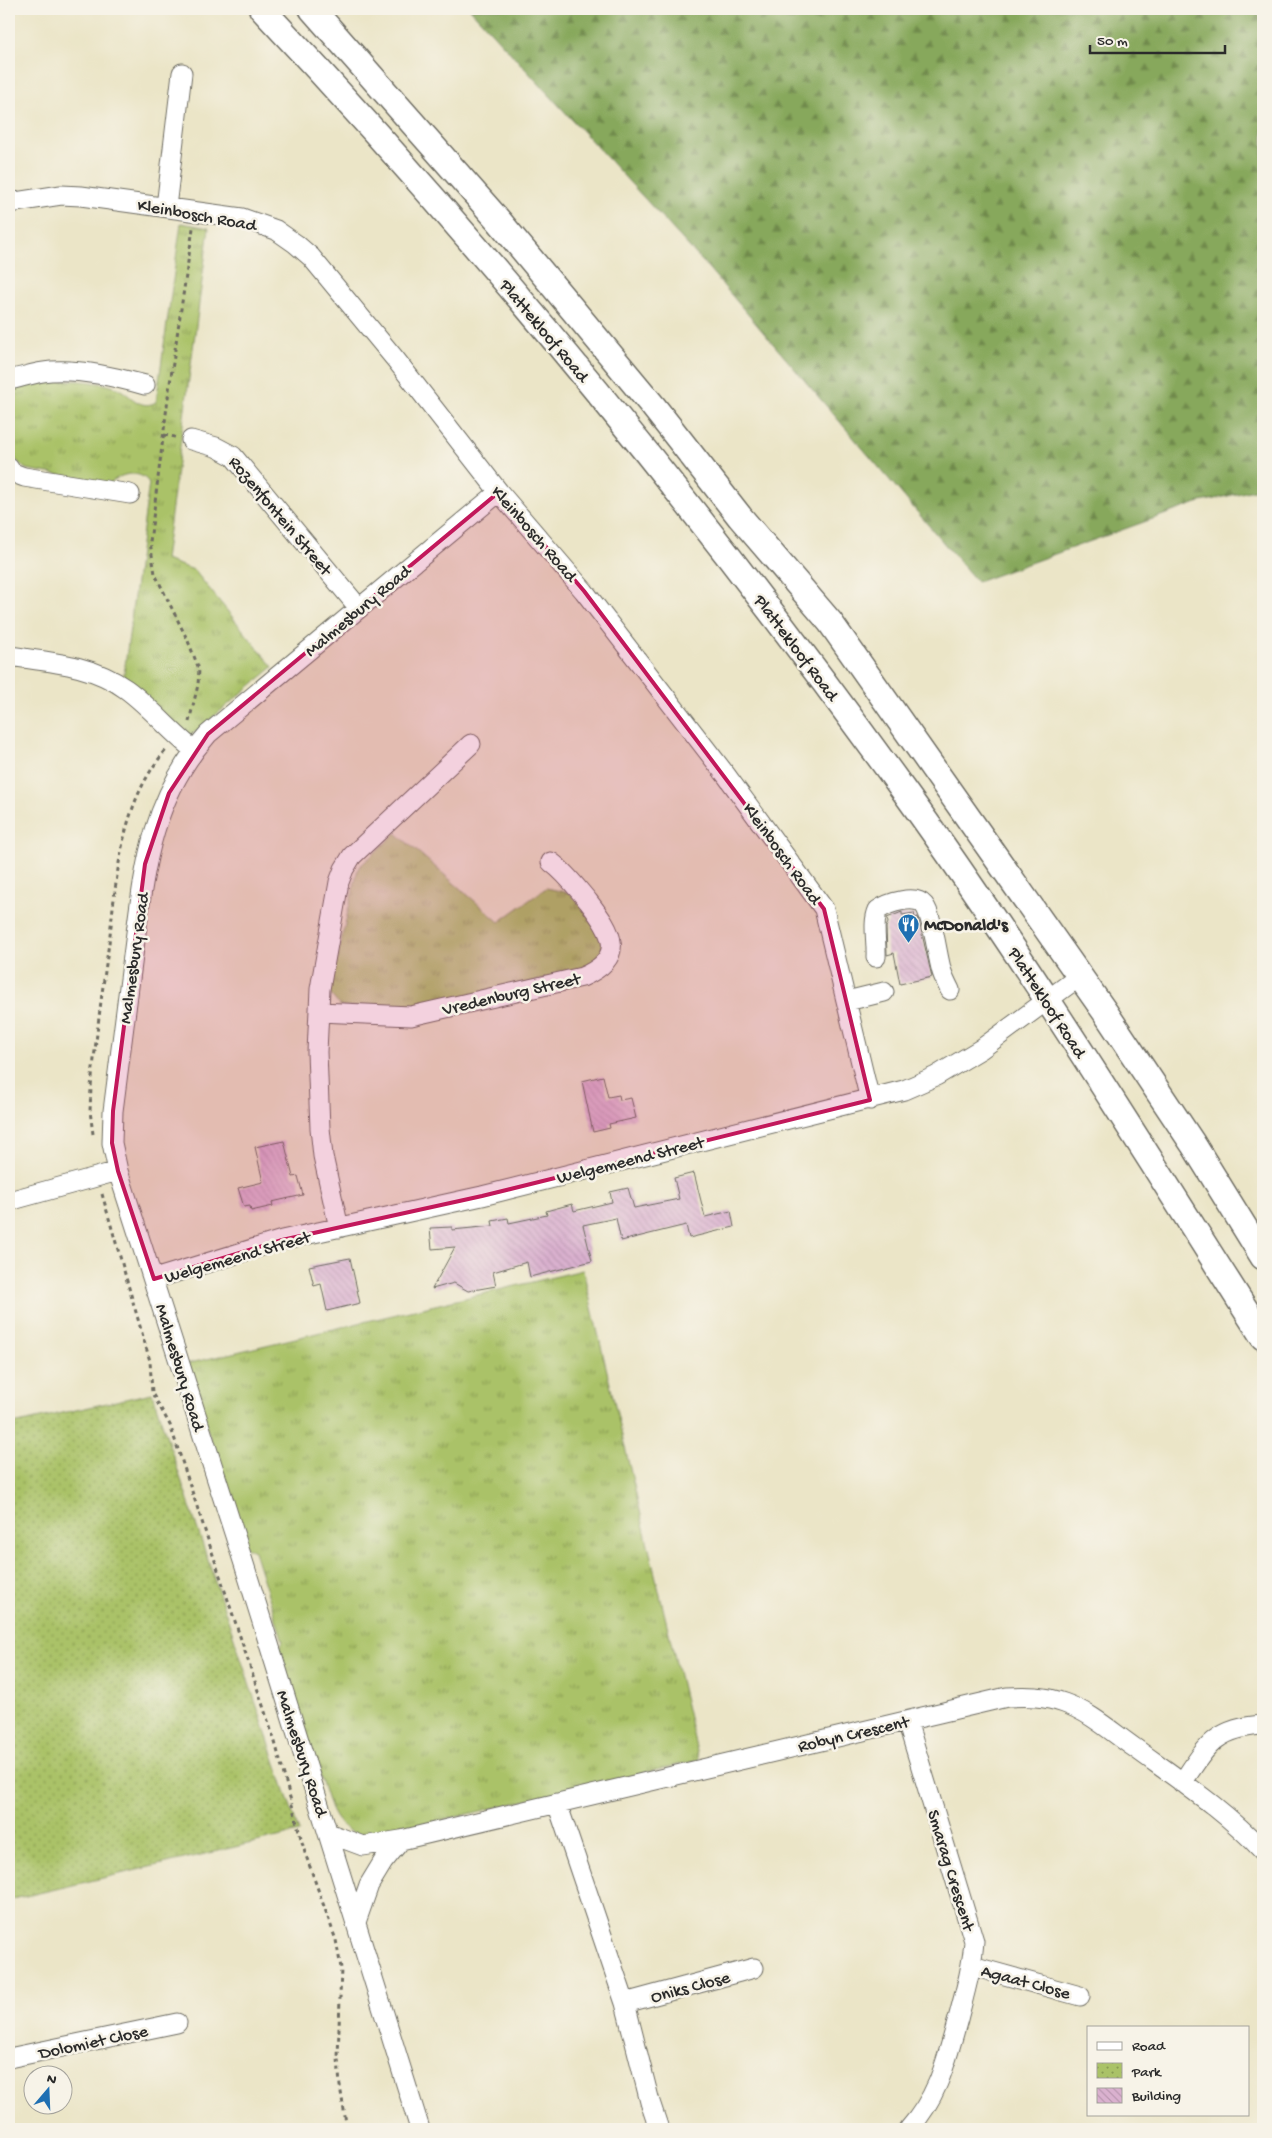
<svg xmlns="http://www.w3.org/2000/svg" width="1272" height="2138" font-family="'Gochi Hand',sans-serif">
  <defs>
    <pattern id="grass-tufts" width="24" height="20" patternUnits="userSpaceOnUse" patternTransform="scale(1.25)"><rect width="24" height="20" fill="#aac267"/><path d="M3 7l-1-3M5 7V3M7 7l1-3M15 17l-1-3M17 17v-4M19 17l1-3" fill="none" stroke="#8b9e55"/></pattern>
    <pattern id="forest-firs" width="22" height="20" patternUnits="userSpaceOnUse" patternTransform="scale(1.25)"><rect width="22" height="20" fill="#87a85c"/><path d="M5 1l3.5 6h-7zM16 11l3.5 6h-7z" fill="#6f894c"/></pattern>
    <pattern id="park-dots" width="8" height="8" patternUnits="userSpaceOnUse" patternTransform="scale(1.25)"><rect width="8" height="8" fill="#aac267"/><path d="M2 2h.1M6 6h.1" fill="none" stroke="#8b9e55" stroke-width="1.8" stroke-linecap="round"/></pattern>
    <pattern id="building-back-hatch" width="6" height="6" patternUnits="userSpaceOnUse" patternTransform="scale(1.25)"><rect width="6" height="6" fill="#dab1cf"/><path d="M-1 5l2 2M0 0l6 6M5-1l2 2" fill="none" stroke="#bb98b2"/></pattern>
  </defs>
  <rect width="100%" height="100%" fill="#f7f3e8"/>
  <filter id="ink" filterUnits="userSpaceOnUse"><feTurbulence type="fractalNoise" baseFrequency=".02" numOctaves="2"/><feDisplacementMap in="SourceGraphic" scale="10" xChannelSelector="R" yChannelSelector="G"/><feConvolveMatrix kernelMatrix="1 2 1 2 8 2 1 2 1" color-interpolation-filters="sRGB"/></filter>
  <filter id="wash" filterUnits="userSpaceOnUse"><feTurbulence type="fractalNoise" baseFrequency=".0096" numOctaves="4" result="noise"/><feDisplacementMap in="SourceGraphic" scale="20" xChannelSelector="R" yChannelSelector="G"/><feGaussianBlur stdDeviation="1.12" result="paint"/><feColorMatrix in="noise" values="0 0 0 0 0 0 0 0 0 0 0 0 0 0 0 0 0 1.4 0 .05"/><feComposite in="paint" operator="in"/></filter>
  <g filter="url(#wash)">
    <rect width="100%" height="100%" fill="#ebe5c7"/>
    <path fill="url(#grass-tufts)" stroke="#6a7649" d="M181,223L209,228L165,560L194,570L273,667L189,737L123,681L149,483C141,469 119,473 110,484L26,469C1,453 9,419 9,393C26,376 98,378 119,389C131,395 140,411 156,402Z
      M396,833L499,922L546,888L570,893L603,933L602,950L591,968L414,1010L340,1006L329,993L358,868Z
      M583,1270L699,1760L370,1837C350,1835 337,1825 330,1807L279,1649L283,1641L254,1551L246,1547L186,1364Z"/>
    <path fill="url(#forest-firs)" stroke="#596a44" d="M470,9H1263V488L1197,503L977,582L704,263Z"/>
    <path fill="url(#park-dots)" stroke="#6a7649" d="M152,1393L299,1832L9,1900V1425Z"/>
    <g id="blocks">
      <path fill="url(#building-back-hatch)" d="M902,912V915L914,913L915,918L918,917L932,977L900,984L894,953L887,955L886,927L888,923L887,918Z
        M603,1076L608,1097L619,1095L620,1100L631,1098L636,1118L609,1124L610,1128L593,1132L582,1081Z
        M284,1141L293,1177L298,1176L303,1195L272,1202L273,1206L251,1211L250,1206L244,1207L238,1188L263,1182L255,1147Z
        M694,1173L705,1217L731,1211L734,1227L689,1238L686,1225L621,1241L616,1218L583,1225L592,1261L530,1277L527,1262L493,1272L496,1286L468,1291L454,1283L432,1289L455,1247L432,1249L430,1228L452,1227V1230L493,1226L492,1221L508,1218L509,1223L547,1215L546,1211L572,1204L574,1211L612,1202L610,1192L628,1188L634,1208L679,1199L674,1178Z
        M350,1258L360,1303L327,1311L321,1284L314,1286L309,1266Z"/>
    </g>
  </g>
  <g filter="url(#ink)">
    <use href="#blocks" fill-opacity="0" stroke="#6e6c62" stroke-width="1"/>
    <g fill="none" stroke-linecap="round" stroke-linejoin="round">
      <defs>
        <path id="minor" d="M9,203L61,195L81,196L242,218L276,230L296,244L311,257L396,360L499,492L584,591L726,775L824,909L870,1100
          M166,207L182,73
          M9,380C23,377 37,372 51,371C82,369 115,377 145,385
          M191,440L216,447L233,456L359,608
          M9,468L11,472L24,477L130,494
          M9,656C49,662 92,664 126,689C151,707 170,732 194,750
          M876,957C877,942 872,923 878,910C888,903 915,894 924,905C933,916 937,956 942,972C944,978 947,984 950,990
          M847,1001L884,992
          M319,1012L411,1016L582,977C628,957 612,932 588,901C576,887 566,873 551,862
          M9,1201L118,1171
          M339,1228L323,1156L320,1128L317,1052L320,989L339,882L344,869L352,856L471,744
          M154,1279L282,1240L482,1196L904,1090L936,1076L981,1049L1080,976
          M907,1721L974,1941C972,1968 965,1992 958,2019C946,2061 939,2095 909,2129
          M1182,1783C1207,1746 1215,1728 1263,1725
          M557,1803L625,2003L650,2102L659,2129
          M328,1833L363,1846L401,1840L1007,1697C1027,1696 1045,1696 1064,1703C1090,1712 1112,1732 1135,1748C1179,1780 1226,1811 1263,1851
          M356,1922L369,1885L383,1862L401,1840
          M972,1966L1080,1996
          M625,2003L754,1968
          M9,2058L177,2023
          M420,2129L244,1564L118,1171L112,1143L113,1111C120,1059 126,1008 133,956C144,873 149,801 208,734L499,492"/>
        <path id="major" d="M262,9C493,255 707,518 904,791C1032,968 1146,1154 1263,1337
          M312,9L499,221L653,406L740,517L830,622L1105,1012L1193,1144L1263,1257"/>
      </defs>
      <use href="#minor" stroke="#6e6c62" stroke-width="21"/>
      <use href="#major" stroke="#6e6c62" stroke-width="28"/>
      <path stroke="#6e6c62" stroke-width="3" stroke-dasharray="4 4" stroke-linecap="butt" d="M164,435L175,437
        M189,722L198,685L199,669L188,641L155,574L150,542L169,390L193,228
        M93,1134L90,1111L91,1087C96,1039 102,991 109,943C117,876 120,802 167,749
        M102,1194L150,1361L152,1393L170,1425L275,1742L305,1853L336,1940L341,1968L338,2058L340,2086L347,2129"/>
      <use href="#minor" stroke="#fff" stroke-width="19"/>
      <use href="#major" stroke="#fff" stroke-width="25"/>
    </g>
  </g>
  <path fill="#c2185b" fill-opacity="0.2" stroke="#c2185b" stroke-width="4" stroke-linejoin="round" d="M499,492L584,591L824,909L870,1100L482,1196L282,1240L154,1279L118,1171L112,1143L113,1111L145,864L169,793L208,734Z"/>
  <defs>
    <symbol id="restaurant-pin" viewBox="-11 -11 22 30"><path d="M0 17L-7.5 6A9.5 9.5 0 1 1 7.5 6Z" fill="#1f6fb2" stroke="#f7f3e8"/><path d="M-5-6h1v4h1v-4h1v4h1v-4h1v5L-1.5 .5V6h-2V.5L-5-1ZM5-6V6H3V1.5H1.5Q1.5-4 5-6Z" fill="#fff"/></symbol>
  </defs>
  <g fill-rule="evenodd">
    <use href="#restaurant-pin" x="896" y="912" width="25" height="34"/>
  </g>
  <g text-anchor="middle" stroke-width="5" stroke-linejoin="round" paint-order="stroke">
    <g font-size="18" fill="#2b2b2b" stroke="#f7f3e8">
      <text transform="translate(197 214) rotate(10)" y="6">Kleinbosch Road</text>
      <text transform="translate(545 330) rotate(50)" y="6">Plattekloof Road</text>
      <text transform="translate(281 515) rotate(50)" y="6">Rozenfontein Street</text>
      <text transform="translate(535 533) rotate(49)" y="6">Kleinbosch Road</text>
      <text transform="translate(357 610) rotate(-40)" y="6">Malmesbury Road</text>
      <text transform="translate(797 647) rotate(53)" y="6">Plattekloof Road</text>
      <text transform="translate(783 853) rotate(54)" y="6">Kleinbosch Road</text>
      <text transform="translate(133 958) rotate(-82)" y="6">Malmesbury Road</text>
      <text transform="translate(511 993) rotate(-13)" y="6">Vredenburg Street</text>
      <text transform="translate(1048 1002) rotate(57)" y="6">Plattekloof Road</text>
      <text transform="translate(630 1159) rotate(-14)" y="6">Welgemeend Street</text>
      <text transform="translate(237 1256) rotate(-16)" y="6">Welgemeend Street</text>
      <text transform="translate(181 1367) rotate(73)" y="6">Malmesbury Road</text>
      <text transform="translate(853 1733) rotate(-13)" y="6">Robyn Crescent</text>
      <text transform="translate(303 1753) rotate(72)" y="6">Malmesbury Road</text>
      <text transform="translate(952 1870) rotate(73)" y="6">Smarag Crescent</text>
      <text transform="translate(1026 1981) rotate(15)" y="6">Agaat Close</text>
      <text transform="translate(690 1986) rotate(-15)" y="6">Oniks Close</text>
      <text transform="translate(93 2041) rotate(-12)" y="6">Dolomiet Close</text>
    </g>
    <g font-size="18" font-weight="bold" fill="#2b2b2b" stroke="#f7f3e8" text-anchor="start">
      <text x="924" y="930">McDonald's</text>
    </g>
  </g>
  <rect width="1272" height="2138" fill="none" stroke="#f7f3e8" stroke-width="30"/>
  <rect x="1087" y="2026" width="162" height="90" fill="#f7f3e8" stroke="#a5a39c"/>
  <rect x="1097" y="2042" width="25" height="8" fill="#ffffff" stroke="#a5a39c"/>
  <text x="1132" y="2050" font-size="15" fill="#2b2b2b">Road</text>
  <rect x="1097" y="2063" width="25" height="15" fill="url(#park-dots)" stroke="#a5a39c"/>
  <text x="1132" y="2076" font-size="15" fill="#2b2b2b">Park</text>
  <rect x="1097" y="2088" width="25" height="15" fill="url(#building-back-hatch)" stroke="#a5a39c"/>
  <text x="1132" y="2100" font-size="15" fill="#2b2b2b">Building</text>
  <g transform="translate(48 2090) rotate(19)"><circle r="24" fill="#f7f3e8" stroke="#a5a39c"/>
  <path d="M0-4L9 19L0 12L-9 19Z" fill="#1f6fb2"/>
  <text y="-8" font-size="14" font-weight="bold" text-anchor="middle" fill="#2b2b2b">N</text>
  </g>
  <path d="M1090 45v8h135v-8" fill="none" stroke="#2b2b2b" stroke-width="2.5"/>
  <text x="1097" y="45" font-size="15" fill="#2b2b2b" stroke="#f7f3e8" stroke-width="4" paint-order="stroke">50 m</text>
</svg>
